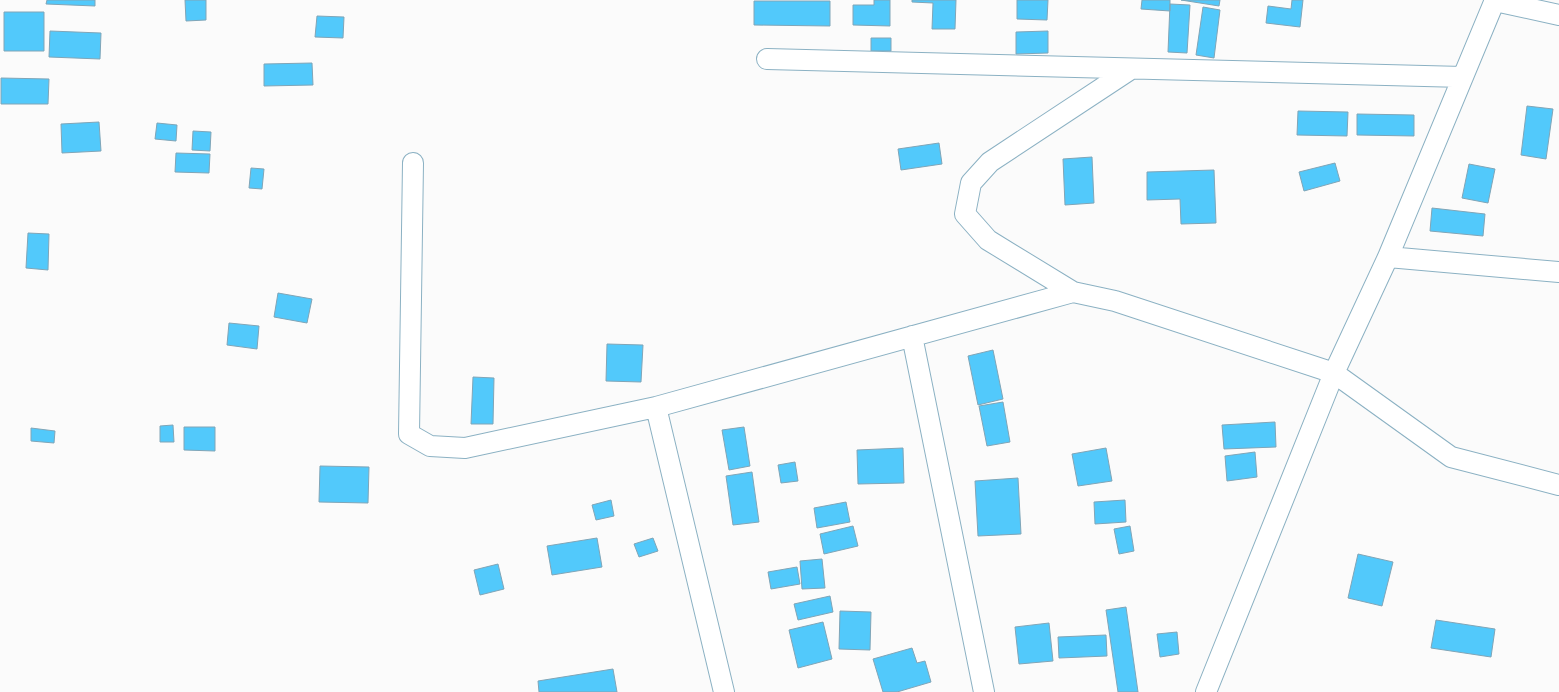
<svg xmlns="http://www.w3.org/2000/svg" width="1559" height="692" font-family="'Fira Sans',sans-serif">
  <rect width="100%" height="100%" fill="#fbfbfb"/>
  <path fill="#52c9fb" stroke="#80a5b7" d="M47,0H95V6L46,4Z
    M185,0H206V20L186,21Z
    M874,0H890V26L853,25V5H874Z
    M912,0H956L955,29H932L933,3L912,2Z
    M1017,0H1048L1047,20L1017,19Z
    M1142,0H1170V11L1141,9Z
    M1181,0H1220L1219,6Z
    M1292,0H1303L1300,27L1266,23L1268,6L1291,9Z
    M754,1H830V26L754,25Z
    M1170,4L1190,5L1187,53L1168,52Z
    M1203,7L1220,10L1214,58L1196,55Z
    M4,12H44V51H4Z
    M317,16L344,17L343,38L315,37Z
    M50,31L101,33L100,59L49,57Z
    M1048,31V53L1016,54V32Z
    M871,38H891V51H871Z
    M312,63L313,85L264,86V64Z
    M1,78L49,79L48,104H1Z
    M1527,106L1553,109L1546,159L1521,155Z
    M1298,111L1348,112L1347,136L1297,135Z
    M1357,114L1414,115V136L1357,135Z
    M99,122L101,151L62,153L61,124Z
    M157,123L177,125L176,141L155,139Z
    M193,131L211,132L210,151L192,150Z
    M939,143L942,164L901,170L898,149Z
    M176,153L210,154L209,173L175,172Z
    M1092,157L1094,203L1065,205L1063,159Z
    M1335,163L1340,181L1304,191L1299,172Z
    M1469,164L1495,169L1488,203L1462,198Z
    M251,168L264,169L262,189L249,188Z
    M1214,170L1216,223L1181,224L1180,199L1147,200V172Z
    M1432,208L1485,214L1483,236L1430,231Z
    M28,233L49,234L48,270L26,268Z
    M278,293L312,299L307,323L274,317Z
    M229,323L259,326L257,349L227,345Z
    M607,344L643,345L641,382L606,381Z
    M993,350L1003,399L978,405L968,356Z
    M473,377L494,378L493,424H471Z
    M1003,402L1010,442L987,446L979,406Z
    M1275,422L1276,447L1224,449L1222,425Z
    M173,425L174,442H160V426Z
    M184,427H215V451L184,450Z
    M744,427L750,466L729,470L722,430Z
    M31,428L55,431L54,443L31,441Z
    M903,448L904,483L858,484L857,450Z
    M1106,448L1112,481L1078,486L1072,454Z
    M1255,452L1257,477L1227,481L1225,456Z
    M795,462L798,481L781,483L778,465Z
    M320,466L369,467L368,503L319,502Z
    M752,472L759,522L733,525L726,476Z
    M1018,478L1021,534L978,536L975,481Z
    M611,500L614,516L596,520L592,505Z
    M1125,500L1126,522L1095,524L1094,502Z
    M846,502L850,522L817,528L814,508Z
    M853,526L858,546L824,554L820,534Z
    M1130,526L1134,551L1119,554L1114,529Z
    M597,538L602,567L552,575L547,546Z
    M653,538L658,551L639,557L634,544Z
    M1358,554L1393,562L1382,606L1348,598Z
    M822,559L825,588L802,589L800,561Z
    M498,564L504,589L480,595L474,570Z
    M797,567L800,584L771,589L768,572Z
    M830,596L833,612L798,620L794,604Z
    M1126,607L1138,692H1118L1106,610Z
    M840,611L871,612L870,650L839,649Z
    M1436,620L1495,629L1491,657L1431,648Z
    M823,622L832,659L798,668L789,630Z
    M1049,623L1053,661L1019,664L1015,627Z
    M1177,632L1179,654L1160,657L1157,634Z
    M1106,635L1107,656L1059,658L1058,637Z
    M912,648L917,663L925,661L931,682L897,692H883L873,659Z
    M613,669L617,692H539L538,681Z"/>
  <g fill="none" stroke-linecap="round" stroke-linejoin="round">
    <defs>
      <path id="street" d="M1495,1L1559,15
        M767,59L1463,77
        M413,163L409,434L430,446L465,448L656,407L1073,292L1115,301L1334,373L1451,457L1559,485
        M1388,257L1559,272
        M1073,292L988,240L965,214L971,183L990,162L1131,69
        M912,336L984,692
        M656,407L724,692
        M1206,692L1334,373L1388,257L1495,0"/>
    </defs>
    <use href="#street" stroke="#8bb1c3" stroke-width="22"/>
    <use href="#street" stroke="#fff" stroke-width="20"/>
  </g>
</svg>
